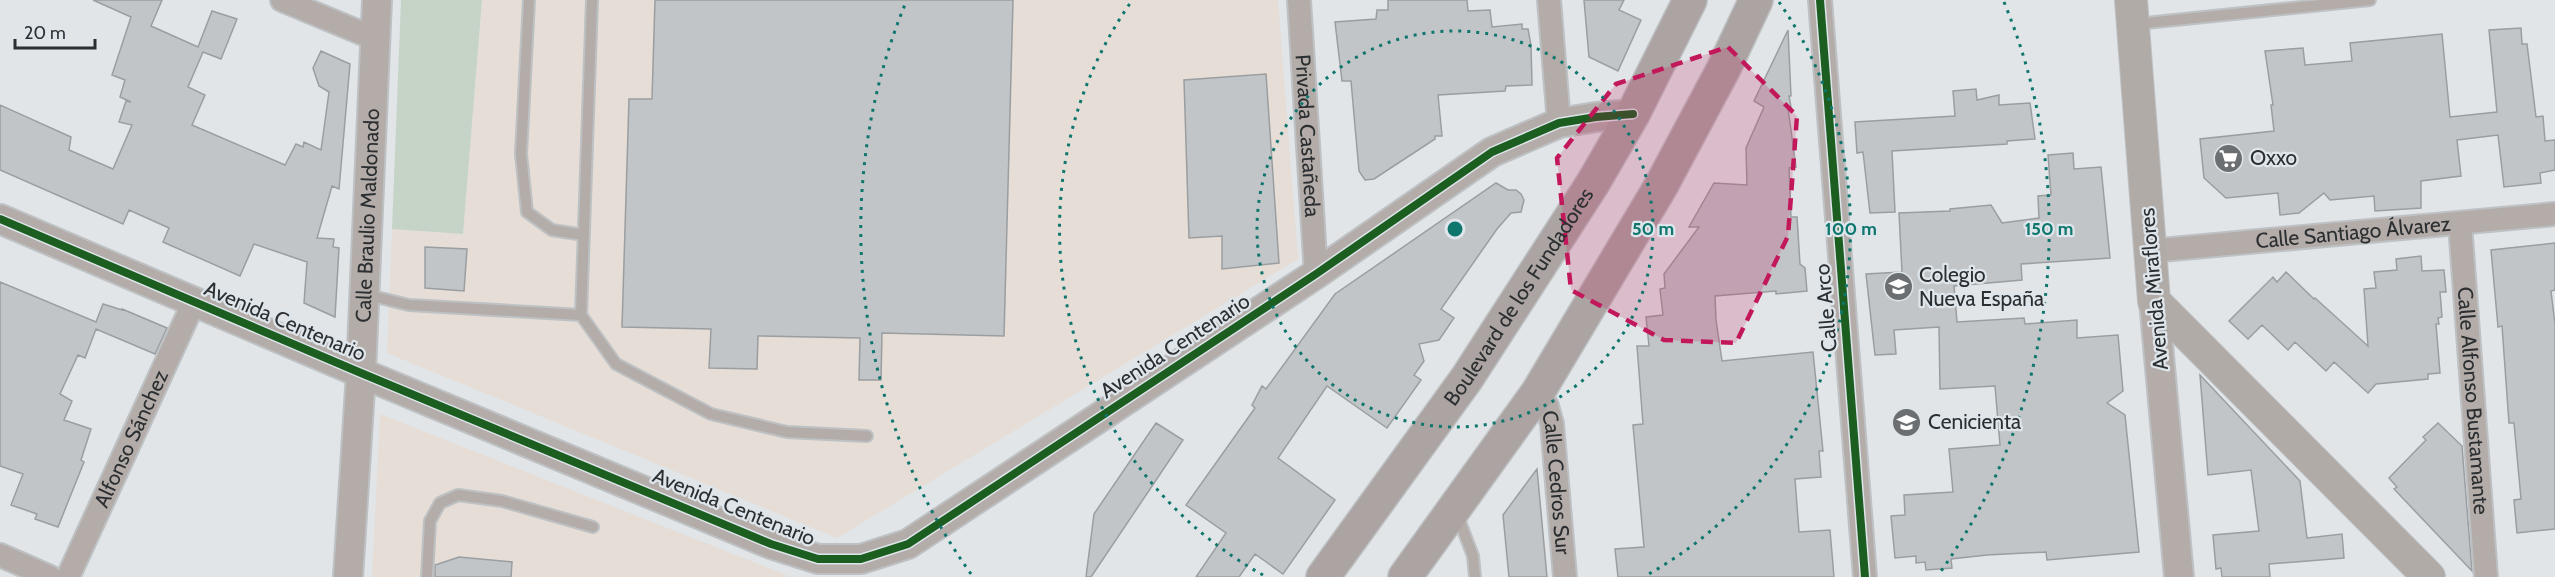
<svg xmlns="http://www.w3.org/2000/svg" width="2555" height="577" font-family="Cabin,sans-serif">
  <rect width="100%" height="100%" fill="#e1e5e8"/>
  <path fill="#e5ddd6" d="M482,0H1278L1298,259L837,538L387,353L392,229L463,234Z
    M380,414L791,577H372Z"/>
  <path fill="#c6d4c7" d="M401,0H482L463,234L392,229Z"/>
  <path fill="#c2c5c8" stroke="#9b9ea0" stroke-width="1.5" d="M93,0H162L151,26L198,47L212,11L237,19L221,59L203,52L188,87L205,95L192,125L285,165L296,144L303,147L304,142L321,150L329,92L319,86L313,68L321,51L350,64L339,189L332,186L317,238L334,239L333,247L339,248L335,317L304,303L307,262L254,244L240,276L163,242L169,228L129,210L123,224L0,170V105L71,137L69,150L113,169L132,125L119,122L126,101L131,102L120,97L125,80L112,75L131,17Z
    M655,0H1013L1004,336L882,333L881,380H859L860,338L758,336L757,369L709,368L711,329L622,327L629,99H652Z
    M1388,0H1467L1468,11L1490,10L1492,27L1522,24V29H1528L1531,45L1532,85L1506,86L1505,91L1438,95L1442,136H1435V139L1374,179L1365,180L1359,171L1351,81H1342L1335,22L1376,19L1377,10H1388Z
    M1584,0H1624L1619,10L1641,20L1618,71L1589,57Z
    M2521,28L2522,44H2527L2536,117L2543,116L2545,141L2555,140V170L2540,173L2541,183L2504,187L2498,135L2457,140L2461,176L2421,181V208L2375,211L2374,196L2330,200L2324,193L2299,213L2280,215L2278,193L2226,198L2204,178L2200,139L2274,131L2271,105H2273L2265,51L2303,48L2305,65L2352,61L2350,43L2442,34L2450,117L2497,112L2489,30Z
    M1788,30L1791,96H1789L1791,107L1788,108L1796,167L1789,168L1791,217H1797L1800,264L1805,268L1807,291L1776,294V291L1715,296L1716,320L1722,361L1813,352L1823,451H1819L1821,477L1795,479L1799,532L1830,530L1834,577H1618L1615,549L1644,547L1633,425L1643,424L1637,346H1649L1646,317L1663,315L1660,289L1665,288L1664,274L1699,227H1689L1714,183L1747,185L1746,148L1764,107L1754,101Z
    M1266,74L1279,263L1222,269V236L1189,238L1184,80Z
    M1976,89L1977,100L1999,95V105L2030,103L2035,139L2007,141V144L1892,151L1895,212L1870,213L1863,152L1857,153L1855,122L1955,116L1953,91Z
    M2073,153L2074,169L2101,167L2110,258L2021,264L2022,280L1954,286L1957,322L2024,318L2025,324L2077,320V338L2118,335L2123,391L2107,403L2125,415L2139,552L2047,560L2046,552L1987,555L1951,559L1952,568L1926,570L1925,562L1916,563V556L1895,558L1891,516L1905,515L1904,495L1953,492L1949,449L2000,445L1995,386L1940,389L1939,327L1894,330L1896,354L1875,355L1866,274L1902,272L1899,213L1950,211V209L1991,205L2002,223L2039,218L2038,196L2051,195L2048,155Z
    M1496,183L1508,190H1516L1521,194L1524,200L1521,212L1511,213L1497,229L1441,309L1454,318L1439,340L1419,344L1424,361L1414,375L1421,380L1387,428L1327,386L1278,458L1335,500L1283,574L1255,554L1239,577H1196L1226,533L1186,505L1255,408L1252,405L1262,386L1266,389L1335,294Z
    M2555,243V290L2551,291L2555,324V529L2517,533L2514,500L2521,499L2514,423H2509L2502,326L2498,327L2491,250Z
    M425,247L467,249L464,291L425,288Z
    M2421,256L2422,271L2444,270L2446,292H2440L2442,317L2438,318L2439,324H2436L2440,373L2428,374V379L2376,384L2368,393L2334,362L2326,371L2295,342L2288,350L2262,325L2248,339L2229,321L2273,277L2277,282L2286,272L2314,299L2315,298L2368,346L2364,289L2376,288L2374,272L2397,270L2396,259Z
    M0,282L96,322L103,304L122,310V309L167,328L155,354L96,329L85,358L78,355L60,394L72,401L64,420L91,429L81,460L84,462L58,527L35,519L37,514L11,505L23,474L0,466Z
    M2200,375L2300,481L2307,538L2342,534L2344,558L2269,564L2270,577H2222L2221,568L2216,569L2213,535L2259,531L2251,470L2208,475Z
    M1156,423L1183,440L1091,577H1086L1094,514Z
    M2438,423L2462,446L2472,571L2394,489L2397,487L2389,478L2426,440L2423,437Z
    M1537,469L1547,577H1509L1503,515Z
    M459,557L512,562L511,577H435V565Z"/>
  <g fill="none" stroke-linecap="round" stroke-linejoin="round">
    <defs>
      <path id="service" d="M529,0L521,154L527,212L552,230L584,235
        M2136,24L2370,0
        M364,294L409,305L581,315L616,364L711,414L787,432L867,436
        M581,315L592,0
        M1457,514L1473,556L1475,577
        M427,577L430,521L440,503L458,495L502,501L593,527"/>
      <g id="minor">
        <path d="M282,0L376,39"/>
        <path id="s1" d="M1299,0L1316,274"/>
        <path d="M1549,0L1559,123"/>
        <path d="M1820,0L1865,577"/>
        <path id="s2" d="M2460,224L2486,577"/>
        <path id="s3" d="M2150,251L2555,214"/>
        <path id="s4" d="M1538,392L1547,406L1552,424L1565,577"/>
        <path d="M0,555L50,577"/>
        <path id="s5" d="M68,577L194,302"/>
      </g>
      <g id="tertiary">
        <path d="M0,219L361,373L771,544L818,559H861L908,544L1316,274L1492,152L1559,123L1596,117L1633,114"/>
        <path d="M2154,301L2179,577"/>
        <path id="s6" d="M348,577L361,373L377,0"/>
      </g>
      <path id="secondary" d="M2131,0L2154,301L2429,577"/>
      <g id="primary">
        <path id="s7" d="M1323,577L1467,378L1593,183L1633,114L1690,0"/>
        <path d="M1405,577L1538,392L1661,186L1724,68L1756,0"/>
      </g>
    </defs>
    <use href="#service" stroke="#bec1c3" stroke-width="14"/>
    <use href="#minor" stroke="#bec1c3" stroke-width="26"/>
    <use href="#tertiary" stroke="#bec1c3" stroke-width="32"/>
    <use href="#secondary" stroke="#bec1c3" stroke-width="34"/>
    <use href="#primary" stroke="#bec1c3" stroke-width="36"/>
    <use href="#service" stroke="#b3aca9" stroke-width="10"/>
    <use href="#minor" stroke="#b3aca9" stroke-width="22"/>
    <use href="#tertiary" stroke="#b3aca9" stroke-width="28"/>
    <use href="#secondary" stroke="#b1aba8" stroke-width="32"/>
    <use href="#primary" stroke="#aba4a2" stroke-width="33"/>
    <defs>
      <path id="cycleway" d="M1820,0L1865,577
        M0,219L361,373L771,544L818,559H861L908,544L1316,274L1492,152L1559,123L1596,117L1633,114"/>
    </defs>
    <use href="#cycleway" stroke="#dee5eb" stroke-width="11"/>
    <use href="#cycleway" stroke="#1b5e20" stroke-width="8"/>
  </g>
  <path fill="#c2185b" fill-opacity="0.2" stroke="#c2185b" stroke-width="4.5" stroke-dasharray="12 8" stroke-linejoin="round" d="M1728,47L1797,116L1788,236L1736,343L1664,340L1571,290L1557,158L1616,84Z"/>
  <g fill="none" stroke="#0f766e" stroke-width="3" stroke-dasharray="3 6">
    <circle cx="1455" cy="229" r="198"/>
    <path d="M1263 575A396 396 0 0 1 1131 2M1779 2A396 396 0 0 1 1647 575"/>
    <path d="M971 574A594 594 0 0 1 906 2M2004 2A594 594 0 0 1 1939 574"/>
  </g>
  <defs>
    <symbol id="supermarket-disc" viewBox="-11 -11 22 22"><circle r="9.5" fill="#6b6f71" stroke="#dee5eb"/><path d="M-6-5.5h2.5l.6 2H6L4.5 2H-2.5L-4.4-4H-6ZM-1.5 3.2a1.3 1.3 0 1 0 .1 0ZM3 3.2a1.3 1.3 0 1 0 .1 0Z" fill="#fff"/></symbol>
    <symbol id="school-disc" viewBox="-11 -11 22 22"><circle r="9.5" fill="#6b6f71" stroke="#dee5eb"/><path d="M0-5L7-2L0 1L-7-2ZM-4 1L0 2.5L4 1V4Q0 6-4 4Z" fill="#fff"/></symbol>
  </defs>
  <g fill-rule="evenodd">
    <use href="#supermarket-disc" x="2212" y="142" width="33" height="33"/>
    <use href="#school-disc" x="1882" y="270" width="33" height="33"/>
    <use href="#school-disc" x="1890" y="406" width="33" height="33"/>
  </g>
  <g text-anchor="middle" stroke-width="4.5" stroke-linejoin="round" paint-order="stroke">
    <g font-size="21" fill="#2c2f31" stroke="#dee5eb">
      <text dy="7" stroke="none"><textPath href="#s1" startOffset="136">Privada Castañeda</textPath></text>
      <text dy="7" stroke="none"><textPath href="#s6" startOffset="362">Calle Braulio Maldonado</textPath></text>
      <text dy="7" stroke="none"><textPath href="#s3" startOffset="204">Calle Santiago Álvarez</textPath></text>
      <text transform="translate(2154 289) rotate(-95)" y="7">Avenida Miraflores</text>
      <text dy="7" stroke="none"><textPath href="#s7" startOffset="342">Boulevard de los Fundadores</textPath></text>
      <text transform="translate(1826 308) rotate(-95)" y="7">Calle Arco</text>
      <text transform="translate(285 321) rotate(23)" y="7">Avenida Centenario</text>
      <text transform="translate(1175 346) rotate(-33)" y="7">Avenida Centenario</text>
      <text dy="7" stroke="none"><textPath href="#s2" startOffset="177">Calle Alfonso Bustamante</textPath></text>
      <text dy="7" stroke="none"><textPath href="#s5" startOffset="152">Alfonso Sánchez</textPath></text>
      <text dy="7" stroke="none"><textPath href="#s4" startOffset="94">Calle Cedros Sur</textPath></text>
      <text transform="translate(734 507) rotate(22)" y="7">Avenida Centenario</text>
    </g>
    <g font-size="21" fill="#2c2f31" stroke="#dee5eb" text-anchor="start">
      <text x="2250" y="165">Oxxo</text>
      <text x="1919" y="282">Colegio<tspan x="1919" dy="24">Nueva España</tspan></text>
      <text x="1928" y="429">Cenicienta</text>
    </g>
  </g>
  <circle cx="1455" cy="229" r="9" fill="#0f766e" stroke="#dee5eb" stroke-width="3"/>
  <g font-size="18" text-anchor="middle" font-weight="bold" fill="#0f766e" stroke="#dee5eb" stroke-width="4.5" stroke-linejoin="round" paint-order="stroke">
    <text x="1653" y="235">50 m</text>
    <text x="1851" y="235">100 m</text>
    <text x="2049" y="235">150 m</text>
  </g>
  <path d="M15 39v9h80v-9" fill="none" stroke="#2c2f31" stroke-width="3"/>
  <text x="24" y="39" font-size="18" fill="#2c2f31" stroke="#dee5eb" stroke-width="4.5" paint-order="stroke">20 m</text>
</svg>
